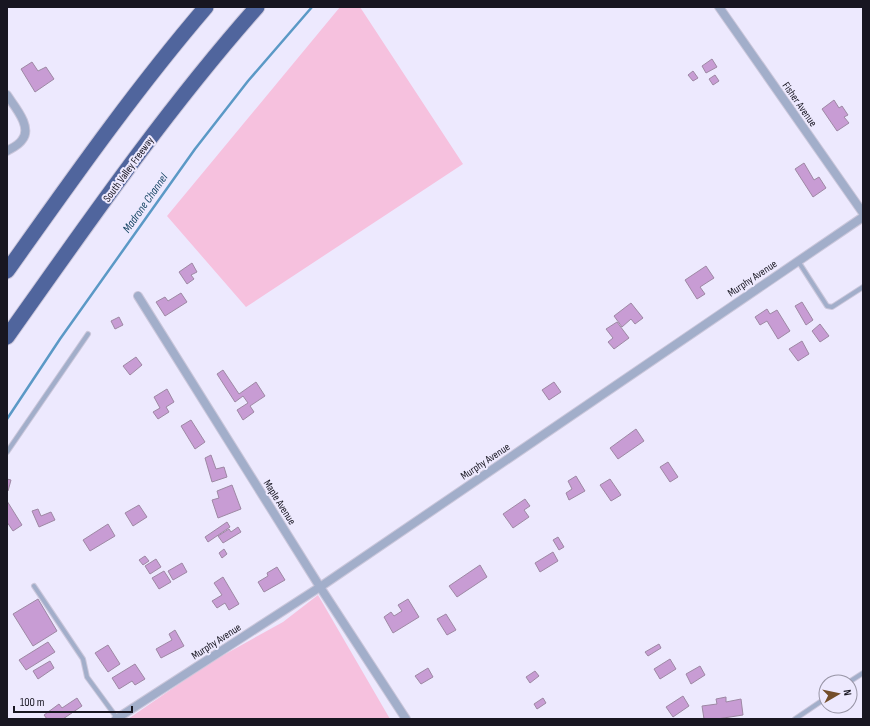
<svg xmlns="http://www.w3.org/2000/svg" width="870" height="726" font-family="'Sofia Sans Condensed',sans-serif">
  <rect width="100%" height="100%" fill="#ede9fe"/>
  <path fill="#f6c1de" d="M340,7H360L463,164L246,307L167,216Z
    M318,595L390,719H128L211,662L283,622Z"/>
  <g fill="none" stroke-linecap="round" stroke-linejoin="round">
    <path stroke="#5b99c6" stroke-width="2.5" d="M7,419L60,339L195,149L248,81L312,7"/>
  </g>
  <path fill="#c89cd4" stroke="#9e88a4" d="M712,59L717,67L706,73L702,66Z
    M32,62L38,71L46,67L54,79L35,92L21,69Z
    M693,71L698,78L693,81L688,75Z
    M715,75L719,81L713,85L709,79Z
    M834,100L839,108L842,106L848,115L844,117L849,123L837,131L822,109Z
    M804,163L814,180L819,177L826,188L813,197L795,169Z
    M192,263L197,272L191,275L194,279L187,284L179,272Z
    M706,266L714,278L700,287L705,294L697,299L685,280Z
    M181,293L187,302L165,316L156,302L165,297L168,301Z
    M802,302L813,320L806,325L795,306Z
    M631,303L643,318L635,324L631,319L622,327L614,316Z
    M767,309L770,314L777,310L790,331L778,339L767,321L760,325L755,317Z
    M119,317L123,325L115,329L111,321Z
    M617,322L629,338L614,349L608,342L613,338L606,329Z
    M820,324L829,336L820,342L812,331Z
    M802,341L809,354L798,361L789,349Z
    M136,357L142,365L130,375L123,366Z
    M223,370L239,394L256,382L265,396L250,406L254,412L243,420L237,410L248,403L243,396L235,402L217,374Z
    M554,382L561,392L549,400L542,390Z
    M167,389L174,402L166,407L169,412L158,419L153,412L160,408L154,397Z
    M191,420L205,442L195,449L181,426Z
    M636,429L644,441L618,459L610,448Z
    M211,455L216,469L224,467L227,477L212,482L205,458Z
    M668,462L678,477L670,482L660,467Z
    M576,476L585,491L569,500L566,493L572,489L568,481Z
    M7,479L11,480L8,491H7Z
    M610,479L621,495L611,501L600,485Z
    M232,485L241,509L218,518L212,500L219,498L217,491Z
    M525,499L530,506L524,510L529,517L513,528L503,514Z
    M7,501L22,525L13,531L7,522Z
    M139,505L147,517L133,526L125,513Z
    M38,509L41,516L51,512L55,520L39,527L32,511Z
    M227,522L230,527L208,542L205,537Z
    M108,524L115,536L90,551L83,540Z
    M238,527L241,532L223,543L218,536L229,529L231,532Z
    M558,537L564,547L559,550L553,540Z
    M224,549L227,554L222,558L219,553Z
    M553,552L558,561L540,572L535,563Z
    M145,556L149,561L143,565L139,560Z
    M156,559L161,567L150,574L145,566Z
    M182,563L187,572L173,580L168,571Z
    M480,565L487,577L457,597L449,586Z
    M277,567L285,580L264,592L258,582L268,576L267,573Z
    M164,571L171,582L159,589L152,578Z
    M223,577L239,604L229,610L225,603L217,608L212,601L222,595L214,583Z
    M38,599L57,631L33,646L13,614Z
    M408,599L419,617L393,633L384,617L391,612L394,616L402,611L398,605Z
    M446,614L456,630L447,635L437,619Z
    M175,630L184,646L161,658L156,649L172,640L169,634Z
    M48,642L55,652L26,670L19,660Z
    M659,644L661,648L648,656L645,652Z
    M108,645L120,664L108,672L95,653Z
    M670,659L676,669L660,679L654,669Z
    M50,661L54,668L38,679L33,671Z
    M135,664L145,679L135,685L132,681L119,689L112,678Z
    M700,666L705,675L691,684L686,674Z
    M428,668L433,677L421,684L415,676Z
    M535,671L539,676L530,683L526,677Z
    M683,696L689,706L673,717L666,707Z
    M726,697V702L741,699L743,715L717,719H704L702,706L717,704L716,699Z
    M77,698L82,706L63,719H47L44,715L59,704L62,708Z
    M543,698L546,703L537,709L534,704Z"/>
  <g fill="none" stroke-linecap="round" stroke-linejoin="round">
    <defs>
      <path id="lane" d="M798,261L827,306L832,307L863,287
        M7,452L88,334
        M34,586L83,659L87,677L117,718
        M849,682L863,673
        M795,719L826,698"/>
      <path id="street" d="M719,7L863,213
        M7,95C14,106 33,127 22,140C19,145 12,148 7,151
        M138,296L320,587L406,719
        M116,719L320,587L863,217"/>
      <path id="highway" d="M7,271C71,181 134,91 206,7
        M7,337C87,224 165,111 257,7"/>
    </defs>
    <use href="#lane" stroke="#cbc7db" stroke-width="6"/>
    <use href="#street" stroke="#cbc7db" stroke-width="10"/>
    <use href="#highway" stroke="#cbc7db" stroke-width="17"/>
    <use href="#lane" stroke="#a2aeca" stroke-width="4"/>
    <use href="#street" stroke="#a2aeca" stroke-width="8"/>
    <use href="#highway" stroke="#50659d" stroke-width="15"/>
  </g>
  <g text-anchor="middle" stroke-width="4" stroke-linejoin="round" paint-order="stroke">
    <g font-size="11" fill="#181621" stroke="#ede9fe">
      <text transform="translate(800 104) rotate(55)" y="4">Fisher Avenue</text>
      <text transform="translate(128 169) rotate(-54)" y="4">South Valley Freeway</text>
      <text transform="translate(752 278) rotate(-34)" y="4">Murphy Avenue</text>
      <text transform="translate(485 461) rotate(-34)" y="4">Murphy Avenue</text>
      <text transform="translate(280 502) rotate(58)" y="4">Maple Avenue</text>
      <text transform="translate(216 641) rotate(-33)" y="4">Murphy Avenue</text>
    </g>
    <g font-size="12" font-style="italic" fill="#184766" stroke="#ede9fe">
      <text transform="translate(145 203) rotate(-55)" y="4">Madrone Channel</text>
    </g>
  </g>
  <rect width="870" height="726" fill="none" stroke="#181621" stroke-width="16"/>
  <g transform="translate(838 694) rotate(81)"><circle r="19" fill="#ede9fe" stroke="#9895a6"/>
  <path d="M0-3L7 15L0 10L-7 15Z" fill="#744e2b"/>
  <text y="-6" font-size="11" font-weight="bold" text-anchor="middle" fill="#181621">N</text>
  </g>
  <path d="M14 706v6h118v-6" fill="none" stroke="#181621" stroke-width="2"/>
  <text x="20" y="706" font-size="12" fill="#181621" stroke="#ede9fe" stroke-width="3" paint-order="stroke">100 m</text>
</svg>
